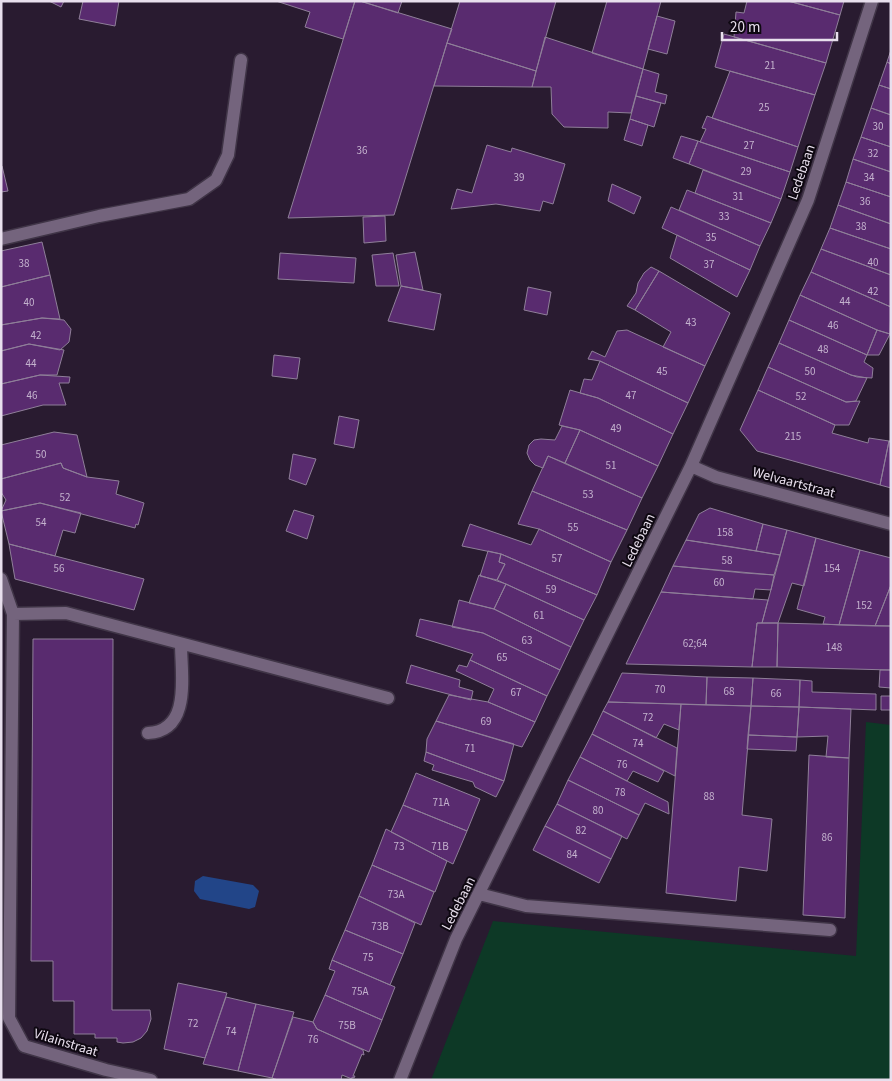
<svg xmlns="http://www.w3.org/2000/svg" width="892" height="1081" font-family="'Source Sans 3',sans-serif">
  <rect width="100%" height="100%" fill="#291b30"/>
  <path fill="#0d3926" d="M866,722L891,725V1080H431L493,921L856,956Z"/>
  <path fill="#224588" d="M203,876L253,885L259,891L255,907L249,909L200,899L194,891L195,881Z"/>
  <path fill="#592b6f" stroke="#8f7f99" d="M49,1H64L61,7Z
    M83,1H119L115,26L79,19Z
    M276,1H355L343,39L305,27L310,12Z
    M355,1H360L452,29L447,43L394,215L288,218Z
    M360,1H402L398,13Z
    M460,1H556L536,71L447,43Z
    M607,1H661L643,69L592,53Z
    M747,1H788L840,15L826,63L734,37L736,12L744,13Z
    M788,1H844L840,15Z
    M657,16L675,21L667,54L648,49Z
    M724,34L826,63L815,95L715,67Z
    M545,37L643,69L631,113L608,112V128L564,127L552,114L551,87H532Z
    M447,43L536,71L532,87L434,86Z
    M891,50V64L887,62Z
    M887,62L891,64V89L879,85Z
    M643,69L659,74L655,92L667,95L665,104L636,96Z
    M730,71L815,95L798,147L712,118Z
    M879,85L891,89V115L871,108Z
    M636,96L661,103L654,127L630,119Z
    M871,108L891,115V147L861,137Z
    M707,116L798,147L790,172L700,142L706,129L702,128Z
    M630,119L648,125L642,146L624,140Z
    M681,136L698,141L689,164L673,158Z
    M861,137L891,147V172L853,159Z
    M698,141L790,172L781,199L689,164Z
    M487,145L511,152L512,148L565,164L553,204L543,201L540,211L496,204L451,209L457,189L472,193Z
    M853,159L891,172V197L846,182Z
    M2,166L8,191L1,192V167Z
    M703,170L781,199L771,223L695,193Z
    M846,182L891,197V224L838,205Z
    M612,184L641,197L634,214L608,201Z
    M687,190L771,223L760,246L679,210Z
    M838,205L891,224V249L830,228Z
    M671,207L760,246L750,270L662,228Z
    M385,216L386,241L364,243L363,217Z
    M830,228L891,249V275L821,249Z
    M677,235L750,270L737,297L670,258Z
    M42,242L50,275L1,287V251Z
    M821,249L891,275V307L811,272Z
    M415,252L423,290L401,286L396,255Z
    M280,253L356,258L354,283L278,279Z
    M393,253L399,286H376L372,255Z
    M651,267L659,271L635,310L627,306L636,293L638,283L644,273Z
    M659,271L730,313L705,366L663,347L671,332L635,310Z
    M811,272L891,307L890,334L877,330L800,295Z
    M50,275L60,319L42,318L1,325V287Z
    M401,286L441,294L434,330L388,321Z
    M528,287L551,292L547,315L524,310Z
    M800,295L877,330L867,355L789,320Z
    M42,318L64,320L71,329L69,342L60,350L29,344L1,351V325Z
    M789,320L867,355L864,362L873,368L872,378L857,377L851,375L779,343Z
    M627,330L705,366L688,403L600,361L588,359L592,351L605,357L617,331Z
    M877,330L890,334L879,355H867Z
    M779,343L851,375L867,378L856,401L846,402L768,367Z
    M29,344L64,350L57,375H40L1,384V351Z
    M274,355L300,358L297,379L272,376Z
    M600,361L688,403L673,434L598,398L580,393L584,379L592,380Z
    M768,367L846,402L860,401L849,425H835L758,390Z
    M40,375L70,377L69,383H59L66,405H43L1,416V384Z
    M570,390L598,398L673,434L658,466L580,430L559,425Z
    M758,390L835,425L832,433L868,443L869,438L889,441L880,485L757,451L740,430Z
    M339,416L359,420L354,448L334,444Z
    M562,426L580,430L565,463L548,456L543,468L535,465L530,460L527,453L529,445L534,440L541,439L555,440Z
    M580,430L658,466L642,498L565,463Z
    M54,432L77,435L87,477L63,468L61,463L1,479V445Z
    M889,441H891V488L880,485Z
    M293,454L316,459L306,485L289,479Z
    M548,456L642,498L627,530L532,491Z
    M61,463L63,468L87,477L119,481L116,494L144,503L138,525L136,524L135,528L40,503L1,511L6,500L1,492V479Z
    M532,491L627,530L611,562L539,529L518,524Z
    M40,503L81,513L75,533L63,530L55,556L9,544L1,511Z
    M710,508L763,524L756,551L686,540L699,514Z
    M294,510L314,516L307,539L286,531Z
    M470,524L531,545L539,529L611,562L597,595L501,554L462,546Z
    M763,524L787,530L780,555L756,551Z
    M787,530L816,538L804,586L792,583L778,623H762Z
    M816,538L860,550L839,625L823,624L825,617L797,609Z
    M686,540L733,547L780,555L774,575L673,566Z
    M9,544L144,579L134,610L15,579Z
    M860,550L891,558V585L875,626L839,625Z
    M488,551L501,554L499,562L505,564L497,580L480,576Z
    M501,554L597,595L584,620L497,580L505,564L499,562Z
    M673,566L744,573L774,575L771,590L755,589L753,599L661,592Z
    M479,575L506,584L494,609L469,603Z
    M506,584L584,620L571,647L494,609Z
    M891,585V626H875Z
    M661,592L768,600L762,623H757L752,667L626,664Z
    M459,600L494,609L571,647L560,670L483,633L452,627Z
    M420,619L483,633L560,670L547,696L470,660L473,654L416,636Z
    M757,623H778L777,667H752Z
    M778,623L891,626V670L777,667Z
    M33,639H113L112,1010H150L151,1019L147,1031L141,1038L133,1042L123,1043L117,1042V1038H95V1034H74V1001H53V961H31Z
    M470,660L547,696L535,722L488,702L494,689L456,671L459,665L467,667Z
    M411,665L460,680L459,687L473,691L471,700L406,683Z
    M880,670H891V688L879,687Z
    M622,673L707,677L706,705L608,702Z
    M707,677L753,678L751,706L706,705Z
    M753,678L800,680L799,707L751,706Z
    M800,680L812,681V692L876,694V710L799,707Z
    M449,695L488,702L535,722L522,747L436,721Z
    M881,696H891V710H881Z
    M608,702L681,704L679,730L664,724L656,738L603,711Z
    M681,704L751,706L742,815L772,819L767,871L739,867L736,901L666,893Z
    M751,706L799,707L797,737L748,735Z
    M799,707L851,709L849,758L826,757L828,736L797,737Z
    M603,711L677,748L675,776L592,734Z
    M436,721L514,744L504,781L426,752L427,739Z
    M592,734L664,771L658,782L633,771L627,781L580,757Z
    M748,735L797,737L796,751L747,749Z
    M426,752L504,781L496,797L475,787L473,782L432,770L434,765L424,761Z
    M809,755L849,758L845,918L803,915Z
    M580,757L668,802L669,814L645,803L639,815L568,780Z
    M416,773L480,799L467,831L403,805Z
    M568,780L639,815L627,839L557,804Z
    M557,804L622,836L611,859L545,826Z
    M403,805L467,831L453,864L391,832Z
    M545,826L611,859L599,883L533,850Z
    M386,829L447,861L435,892L372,865Z
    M372,865L434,892L421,925L359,896Z
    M359,896L415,923L403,954L345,930Z
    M345,930L403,954L390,985L332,960Z
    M332,960L395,987L382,1020L325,995L335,971L329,969Z
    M178,983L227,993L205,1058L164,1049Z
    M325,995L382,1020L369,1052L317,1029L313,1022Z
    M226,997L256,1004L238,1071L203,1064Z
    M256,1004L294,1012L272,1078L238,1071Z
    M293,1017L313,1022L317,1029L363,1050L364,1055L362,1054L353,1076H355L354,1078L352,1077V1079L342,1075L341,1080H278L272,1078Z"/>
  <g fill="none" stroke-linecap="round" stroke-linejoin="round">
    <defs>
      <path id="minor" d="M1,239L99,216L189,199L216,180L228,155L241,60
        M691,466L716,477L891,524
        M1,579L13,614L9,1018L24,1046L106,1070L151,1080
        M13,614L66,613L388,698
        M148,733C192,731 181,674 181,644
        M479,894L526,906L830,930
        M400,1080L456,939L691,466L808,200L872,1"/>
    </defs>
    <use href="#minor" stroke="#403547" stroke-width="15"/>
    <use href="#minor" stroke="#74647d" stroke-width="12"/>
  </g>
  <g text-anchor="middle" stroke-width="4" stroke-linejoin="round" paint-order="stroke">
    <g font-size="11" fill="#c4b2ce">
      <text x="770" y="69">21</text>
      <text x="764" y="111">25</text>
      <text x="878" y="130">30</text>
      <text x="749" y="149">27</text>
      <text x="362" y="154">36</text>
      <text x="873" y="157">32</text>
      <text x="746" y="175">29</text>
      <text x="519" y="181">39</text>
      <text x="869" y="181">34</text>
      <text x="738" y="200">31</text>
      <text x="865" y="205">36</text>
      <text x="724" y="220">33</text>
      <text x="861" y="230">38</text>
      <text x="711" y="241">35</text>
      <text x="873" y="266">40</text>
      <text x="24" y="267">38</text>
      <text x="709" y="268">37</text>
      <text x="873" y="295">42</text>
      <text x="845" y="305">44</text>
      <text x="29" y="306">40</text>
      <text x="691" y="326">43</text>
      <text x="833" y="329">46</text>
      <text x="36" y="339">42</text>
      <text x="823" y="353">48</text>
      <text x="31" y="367">44</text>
      <text x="662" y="375">45</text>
      <text x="810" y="375">50</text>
      <text x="32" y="399">46</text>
      <text x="631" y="399">47</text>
      <text x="801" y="400">52</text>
      <text x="616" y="432">49</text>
      <text x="793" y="440">215</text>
      <text x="41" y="458">50</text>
      <text x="611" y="469">51</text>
      <text x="588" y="498">53</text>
      <text x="65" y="501">52</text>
      <text x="41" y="526">54</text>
      <text x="573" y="531">55</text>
      <text x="725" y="536">158</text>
      <text x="557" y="562">57</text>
      <text x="727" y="564">58</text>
      <text x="59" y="572">56</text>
      <text x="832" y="572">154</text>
      <text x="719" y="586">60</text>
      <text x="551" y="593">59</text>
      <text x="864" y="609">152</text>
      <text x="539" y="619">61</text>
      <text x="527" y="644">63</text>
      <text x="695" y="647">62;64</text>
      <text x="834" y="651">148</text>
      <text x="502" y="661">65</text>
      <text x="660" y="693">70</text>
      <text x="729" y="695">68</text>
      <text x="516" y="696">67</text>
      <text x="776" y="697">66</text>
      <text x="648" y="721">72</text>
      <text x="486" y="725">69</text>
      <text x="638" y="747">74</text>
      <text x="470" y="752">71</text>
      <text x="622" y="768">76</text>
      <text x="620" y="796">78</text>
      <text x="709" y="800">88</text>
      <text x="441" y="806">71A</text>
      <text x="598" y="814">80</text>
      <text x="581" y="834">82</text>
      <text x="827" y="841">86</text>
      <text x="399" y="850">73</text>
      <text x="440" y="850">71B</text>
      <text x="572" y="858">84</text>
      <text x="396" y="898">73A</text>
      <text x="380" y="930">73B</text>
      <text x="368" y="961">75</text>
      <text x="360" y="995">75A</text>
      <text x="193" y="1027">72</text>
      <text x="347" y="1029">75B</text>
      <text x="231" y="1035">74</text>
      <text x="313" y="1043">76</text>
    </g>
    <g font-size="14" fill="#e8dfed" stroke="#0e0811">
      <text transform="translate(801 172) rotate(-71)" y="5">Ledebaan</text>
      <text transform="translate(794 482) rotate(15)" y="5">Welvaartstraat</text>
      <text transform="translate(638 540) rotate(-64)" y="5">Ledebaan</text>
      <text transform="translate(458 903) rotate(-63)" y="5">Ledebaan</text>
      <text transform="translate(66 1042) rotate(17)" y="5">Vilainstraat</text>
    </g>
  </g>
  <rect width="892" height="1081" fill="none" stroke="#e8dfed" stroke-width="5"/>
  <path d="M722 32v8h115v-8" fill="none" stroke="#e8dfed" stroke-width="2.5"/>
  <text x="730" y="32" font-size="15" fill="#e8dfed" stroke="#0e0811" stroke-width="4" paint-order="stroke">20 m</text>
</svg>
